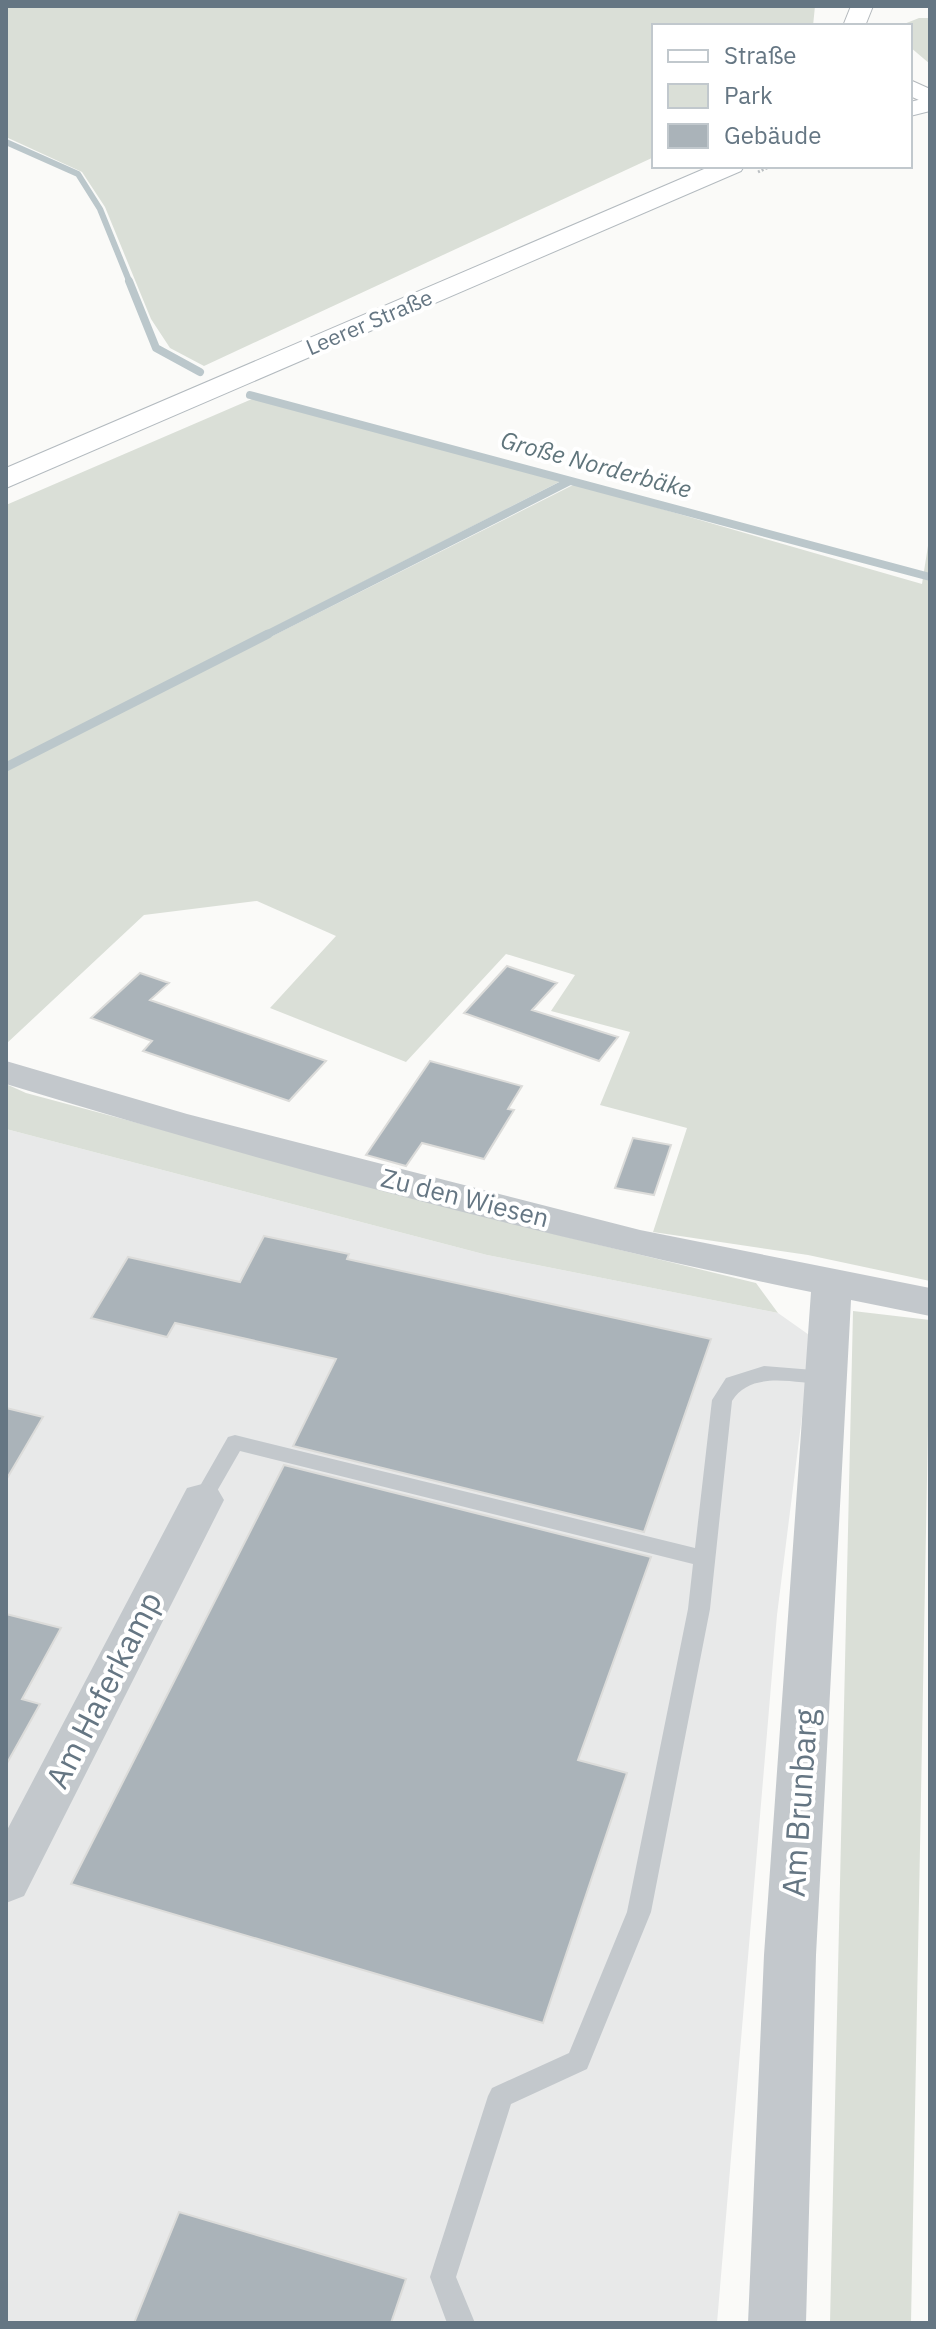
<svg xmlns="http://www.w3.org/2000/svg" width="936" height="2329" font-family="'IBM Plex Sans',sans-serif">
  <rect width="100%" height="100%" fill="#fafaf8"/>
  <path fill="#e8e9e9" d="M6,1129L487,1255L778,1313L812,1337L777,1615L717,2323H6Z"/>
  <path fill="#dadfd7" d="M6,6H815L813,26H654V157L204,366L170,348L151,319L105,207L82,172L6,137Z
    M919,18H930V64L910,47V26H899Z
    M252,399L561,481L6,764V505Z
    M575,484L922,584L930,533V1281L808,1255L653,1232L687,1128L600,1105L630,1032L551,1011L575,975L506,954L406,1062L270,1008L336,936L257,901L144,915L6,1044V770Z
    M6,1084L26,1093L522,1226L756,1283L778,1313L487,1255L6,1129Z
    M853,1311L930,1320L911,2323H830Z"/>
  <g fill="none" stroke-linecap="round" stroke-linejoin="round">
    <path stroke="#bbc7cb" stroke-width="6" d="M6,142L78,174L100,209L130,283"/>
    <path stroke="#bbc7cb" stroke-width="8" d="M129,281L156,348L200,372
      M250,395L930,577
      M264,636L570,481"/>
    <path stroke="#bbc7cb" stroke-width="9" d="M6,767L268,634"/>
  </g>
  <path fill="#aab3b9" stroke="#dcdcda" stroke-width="2" d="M507,966L557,983L532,1010L618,1037L599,1061L464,1013Z
    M140,973L169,983L150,1000L326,1061L289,1101L143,1051L152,1041L91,1018Z
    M430,1061L522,1086L508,1109L514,1110L484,1159L422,1143L406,1166L366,1155Z
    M633,1138L671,1145L654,1195L615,1188Z
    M264,1236L349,1254L347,1259L711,1339L644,1532L293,1446L336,1359L175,1323L167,1337L91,1318L128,1257L240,1282Z
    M6,1408L43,1417L6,1480Z
    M284,1465L651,1557L578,1760L627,1773L543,2023L71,1884Z
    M6,1614L61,1628L22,1699L40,1704L6,1765Z
    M179,2212L406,2279L391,2323H134Z"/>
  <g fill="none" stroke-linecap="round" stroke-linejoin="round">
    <defs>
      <path id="secondary" d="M930,97V111L910,116V102Z
        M711,166H744L741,171L6,488V468Z"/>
      <path id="motorway" d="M851,6H873L865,26H843Z
        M910,80L930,89V105L910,96Z"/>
    </defs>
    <use href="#secondary" stroke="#b3babf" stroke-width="2"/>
    <use href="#motorway" stroke="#b4b9bd" stroke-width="2"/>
    <path stroke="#bbbfc2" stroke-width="3" stroke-dasharray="2 2" stroke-linecap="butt" d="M758,172L771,166"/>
    <path fill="#c3c8cc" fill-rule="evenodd" d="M764,1366L826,1371L833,1373L836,1378L833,1383L826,1385C795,1383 751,1370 732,1401L710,1609L651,1912L587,2069L511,2104L456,2277L475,2323H447L430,2277L488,2096L492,2088L569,2053L627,1912L688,1609L693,1564L240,1451L209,1505L202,1508L195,1505L192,1500L228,1437L235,1435L695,1548L712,1400L726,1378Z"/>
    <path fill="#c3c8cc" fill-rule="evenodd" d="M6,1061L187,1114L640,1230L930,1288V1316L851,1300L816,1955L806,2323H748L764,1955L811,1292C540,1236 271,1165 6,1084Z
      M202,1484L217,1488L224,1500L24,1896L6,1903V1832L187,1488Z"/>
    <use href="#secondary" fill="#fff" fill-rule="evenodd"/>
    <use href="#motorway" fill="#fff" fill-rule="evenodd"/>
  </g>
  <g text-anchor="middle" stroke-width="8" stroke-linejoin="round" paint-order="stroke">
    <g font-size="22" fill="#657683" stroke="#fff">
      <text transform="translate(369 322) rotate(-23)" y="8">Leerer Straße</text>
    </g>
    <g font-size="24" font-style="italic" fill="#60757c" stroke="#fff">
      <text transform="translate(596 465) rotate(15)" y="8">Große Norderbäke</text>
    </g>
    <g font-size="26" fill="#657683" stroke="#fff">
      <text transform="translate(465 1198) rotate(14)" y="9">Zu den Wiesen</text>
    </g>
    <g font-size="32" fill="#657683" stroke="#fff">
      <text transform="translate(104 1690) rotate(-63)" y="11">Am Haferkamp</text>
      <text transform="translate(800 1803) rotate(-86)" y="11">Am Brunbarg</text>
    </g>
  </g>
  <rect width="936" height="2329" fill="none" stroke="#657683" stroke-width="16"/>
  <rect x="652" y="24" width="260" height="144" fill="#ffffff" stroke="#c1c8cd" stroke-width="2"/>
  <rect x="668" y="50" width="40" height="12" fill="#ffffff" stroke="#c1c8cd" stroke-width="2"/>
  <text x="724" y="64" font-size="24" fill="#657683">Straße</text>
  <rect x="668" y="84" width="40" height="24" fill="#dadfd7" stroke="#c1c8cd" stroke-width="2"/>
  <text x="724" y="104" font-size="24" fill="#657683">Park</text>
  <rect x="668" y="124" width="40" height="24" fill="#aab3b9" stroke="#c1c8cd" stroke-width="2"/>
  <text x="724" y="144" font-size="24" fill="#657683">Gebäude</text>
</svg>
